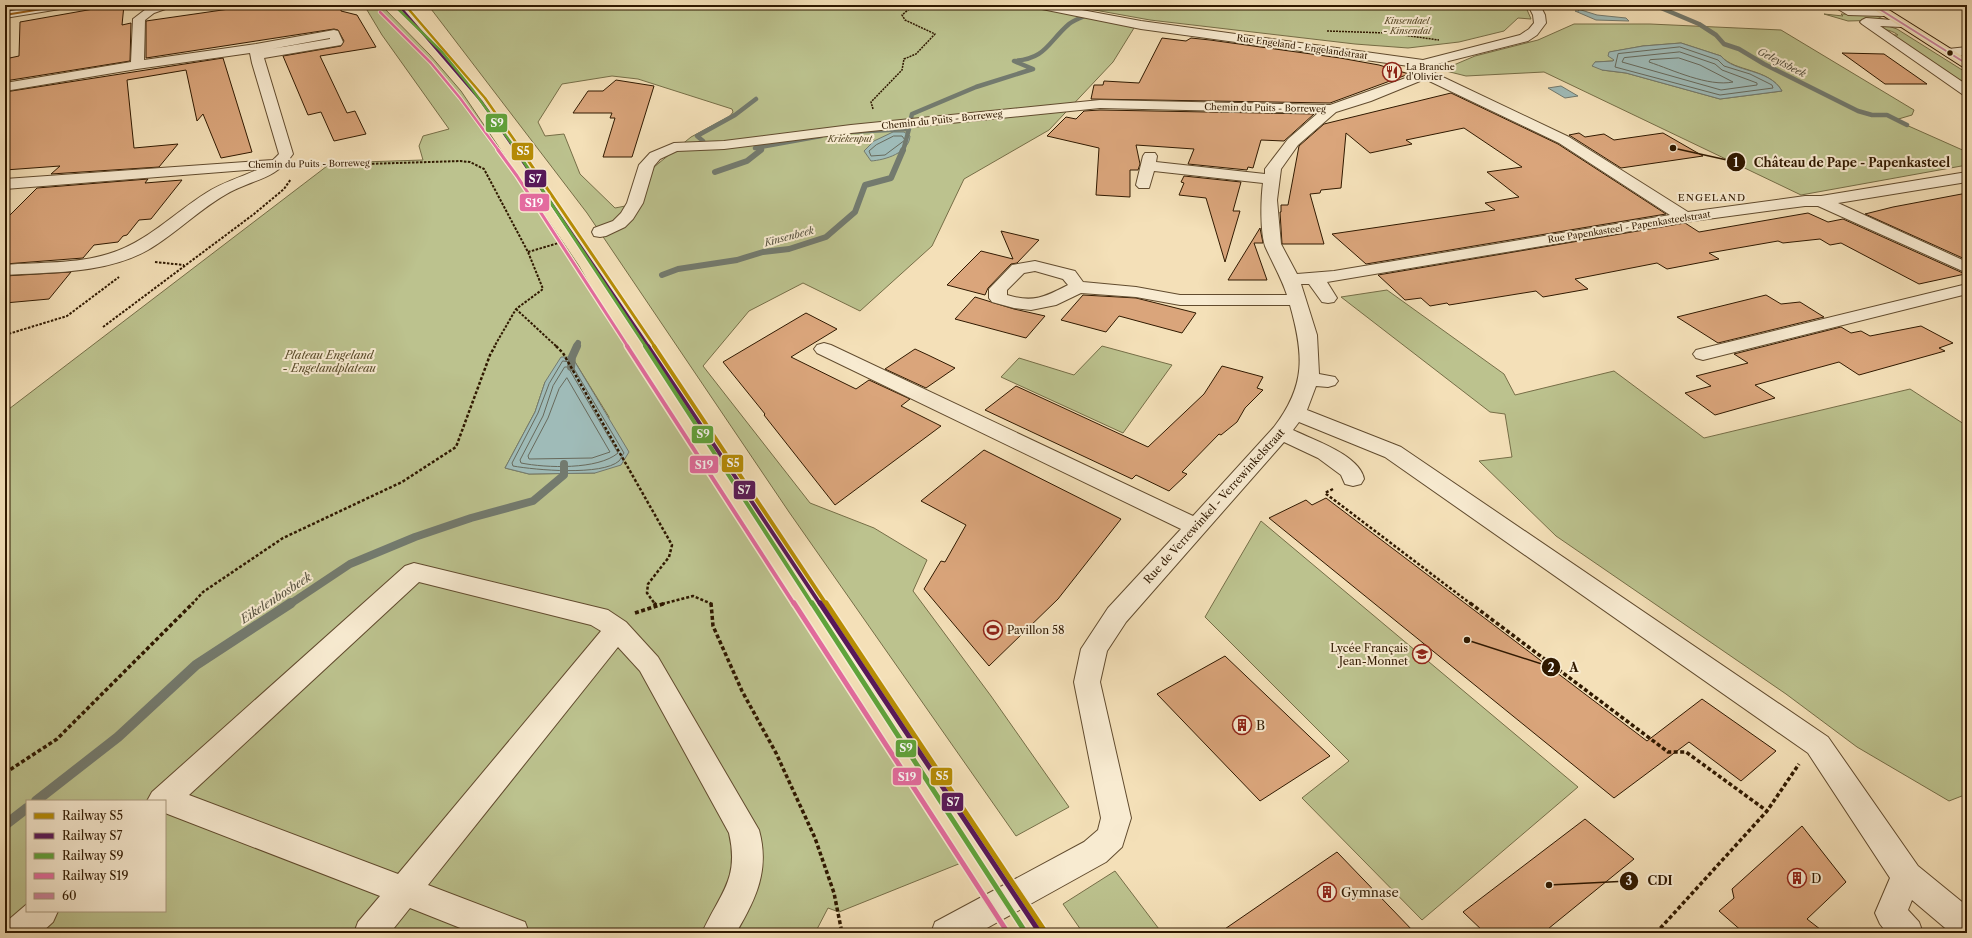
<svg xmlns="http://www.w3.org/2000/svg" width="1972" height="938" font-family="'Libre Caslon Text',serif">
  <rect width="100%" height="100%" fill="#f4e0b8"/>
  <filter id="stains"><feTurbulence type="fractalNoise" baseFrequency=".005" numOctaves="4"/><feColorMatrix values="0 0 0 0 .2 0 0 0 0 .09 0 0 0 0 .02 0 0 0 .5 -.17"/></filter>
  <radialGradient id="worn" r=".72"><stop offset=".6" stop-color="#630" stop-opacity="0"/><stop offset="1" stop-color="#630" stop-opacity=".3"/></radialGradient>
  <path fill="#bcc28e" stroke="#766e47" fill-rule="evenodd" d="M364,5H381L430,55L461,91L579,266L627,350L783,583L961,863L839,912L828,908L815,933H5V412L331,163L423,160L419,146L423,136L449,129L382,35ZM572,357L609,417L595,473L529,474L505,468L535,412L545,382ZM27,801H165V911H27Z
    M428,5H1058L1134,28L1113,62L1049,130L964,179L932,246L860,311L803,283L749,311L703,366L810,503L874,528L927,560L913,591L991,696L1069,807L1016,836L789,512L587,213ZM612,76L638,79L732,109L733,112L730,116L691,137L654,167L641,203L615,208L580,174L564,134L545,136L538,122L562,84Z
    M1067,5H1525L1531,19L1518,18L1504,31L1459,42L1408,48L1355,44L1150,20Z
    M1824,14L1843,16L1841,14L1875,15L1885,20L1848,21Z
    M1574,24H1650L1781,30L1914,110L1912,115L1895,120L1967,152V165L1801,195L1544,72L1466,76L1442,70L1475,56L1538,40ZM1681,43L1721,56C1734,72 1769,68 1782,91L1720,99L1626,73L1602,70L1595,62L1613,61L1614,60L1610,52L1643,46Z
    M1873,26H1888L1897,29L1967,73V81L1957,80L1887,35H1898C1889,28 1882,31 1873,26Z
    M1387,290L1504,374L1515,395L1614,371L1704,438L1910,389L1967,426V794L1949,801L1857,747L1786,694L1556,536L1479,461L1512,457L1505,414L1490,412L1341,297Z
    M1102,346L1172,365L1123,433L1001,377L1019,358L1074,375Z
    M1261,521L1578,787L1422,920L1302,798L1349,761L1205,617Z
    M1115,871L1162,933H1083L1063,904Z"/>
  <path fill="#9fbbb8" stroke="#737a6e" d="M1578,9L1597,15L1626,18L1629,21L1596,20L1575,11H1579Z
    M1681,43L1721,56C1734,73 1769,68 1782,91L1720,99L1626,73L1602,70L1592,66L1595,62L1613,61L1614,60L1608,56L1609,52L1643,46Z
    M1561,86L1578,96L1565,98L1548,88Z
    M893,132H904L910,136C909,153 885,160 871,161L864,151L874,141Z
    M561,357H572L629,452L621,465L595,473L529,474L505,468L535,412L545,382Z"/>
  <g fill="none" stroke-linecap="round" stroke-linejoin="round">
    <path stroke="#686a5c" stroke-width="1" d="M1680,47L1718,60L1724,66L1750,74L1772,85L1773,88L1720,95L1615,67L1618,54Z
      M1680,52L1715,64L1722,70L1757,83V85L1721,90L1622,62L1624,58Z
      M1679,58L1700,65L1733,82C1708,87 1673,70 1649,62L1650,60Z
      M894,136H902L905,140L885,155L871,156L869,151L876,145Z
      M563,361L570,362L624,453C622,455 621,459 619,461C602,476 535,470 513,466L512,463L538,413L549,384Z
      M565,367H568L618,453C598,470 546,468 521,463L520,460L543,416L553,386Z
      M567,378L610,452L592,458L529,459L528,456L548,418L559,389Z"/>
    <path stroke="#737a6e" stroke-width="4.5" d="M1654,5L1699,24L1716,35L1724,44L1739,49L1764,64L1858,111L1872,115H1887L1907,125
      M911,118L912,114L976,87L1033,69L1014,61C1046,59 1048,42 1069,24C1074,20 1081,18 1086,15
      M848,132L909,129L903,151
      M703,141L697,136L735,115L756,99
      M755,148L821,136
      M760,151L762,149"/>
    <path stroke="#737a6e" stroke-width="6" d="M715,172L747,161L761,150
      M662,275L678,269L737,260L763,252L789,249L826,237L855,212L865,185L891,178L903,150
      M576,347L578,343"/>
    <path stroke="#737a6e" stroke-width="8" d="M571,367L572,357L577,346
      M290,604L350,564L415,537L471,518L533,501L564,475V464"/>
    <path stroke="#737a6e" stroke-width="10" d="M36,801L118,737L196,665L291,603
      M5,825L27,808"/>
  </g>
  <path fill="#daa57b" stroke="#301900" d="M116,5H124L122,25L131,23L130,61L5,81V59L19,56L20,22Z
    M257,5H341V11L357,15L376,47L320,56L347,113L355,111L366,134L334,141L321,112L308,115L283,56L341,46L344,41L338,30L334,29L146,58V21Z
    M1162,38L1186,41L1191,38L1210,40L1340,58L1379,65L1409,74L1330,103L1091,99L1094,85H1103L1104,81L1139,83Z
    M1842,53L1884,54L1927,84H1885Z
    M223,58L252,152L221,158L203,114L197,121L186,70L127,80L134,148L178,144L159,167L51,174L60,166L5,170V92Z
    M616,80L654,86L632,157H603L615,118H610L612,113H573L588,91H603Z
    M1451,93L1558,144L1666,214L1366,264L1332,234L1495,210L1485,203L1519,197L1487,172L1522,167L1464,128L1406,140L1412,144L1370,153L1346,133L1341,188L1321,190L1320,193L1310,194L1324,244H1282L1280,212H1281V205H1288L1299,146L1324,124Z
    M1100,110L1314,114L1284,141L1261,140L1253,168L1248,167L1247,170L1188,164L1194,149L1136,145L1140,164L1138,170H1130V197L1096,195L1099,148L1047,136L1066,117L1076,119L1084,111Z
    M1579,133L1585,137L1604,134L1614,140L1663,133L1703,156L1621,168L1569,135Z
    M1184,176L1241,182L1233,211H1240L1225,262L1206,198L1179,195L1184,183L1181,182Z
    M148,179L145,183L182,180L151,219L139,220L127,235L123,236L118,242L94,245L83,258L5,264V220L37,188Z
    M1967,193V260L1865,214L1893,207Z
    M1808,213L1828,222L1843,219L1965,274L1919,284L1841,243L1830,245L1820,239L1783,243L1778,241L1709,253L1719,259L1667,269L1657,263L1575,279L1588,289L1543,297L1536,291L1449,305L1447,303L1430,306L1421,298L1405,300L1378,275L1685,223L1699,232Z
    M1260,228L1263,243H1254L1267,280H1228Z
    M1001,231L1039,240L1017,263L1011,264L988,288L985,295L947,285L981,251L1013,259Z
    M71,272L49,299L5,303V276Z
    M1083,295L1136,298L1196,313L1182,333L1119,316L1106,332L1061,320Z
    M1766,295L1781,304L1800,302L1824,317L1718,343L1677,317Z
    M975,297L1014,309L1045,316L1026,338L955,319Z
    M806,313L837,329L791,357L856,389L869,380L910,399L901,406L941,426L835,505L764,415L765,414L723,362Z
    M1921,326L1953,343L1939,348L1945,351L1859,375L1839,362L1755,385L1775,398L1715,415L1685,393L1711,386L1696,376L1748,363L1734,354L1841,327L1851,333L1861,331L1870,336Z
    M915,349L928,355L955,368L926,388L885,369Z
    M1222,366L1263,377L1257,388L1263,390L1245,408L1237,422L1221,435L1219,434L1182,472L1187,474L1169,491L1136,475L1132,479L985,410L1016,386L1148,447L1204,394Z
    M984,450L1121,519L1058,599L989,666L924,589L941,561L945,562L966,525L921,501Z
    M1326,498L1647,741L1702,699L1776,751L1741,781L1689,742L1614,798L1269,518L1306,500L1312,505Z
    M1225,656L1330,756L1260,801L1157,694Z
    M1585,819L1634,859L1543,933H1485L1463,912Z
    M1802,826L1846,882L1807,919L1825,933H1744L1719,911L1734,898L1732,889Z
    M1337,852L1415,933H1219Z"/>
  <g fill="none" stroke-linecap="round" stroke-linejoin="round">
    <defs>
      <path id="minor" d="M45,5H72L66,8L5,18V12Z
        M156,5H173L171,7L154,13L145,20L144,60L256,44L334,30L338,31L343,42L341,45L264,58L293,154C276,179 255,179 230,192C200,208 177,233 148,250C105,274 52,272 5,275V265C39,262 76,264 108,254C146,243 174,213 206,193C223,182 242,177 259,169L5,189V179L273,160L279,154L252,63L250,53L137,69L5,91V83L131,62L133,19L146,9ZM330,38V39L271,49Z
        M1031,5H1055L1141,21L1423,60L1520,35L1529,29L1534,23L1533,15L1528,5H1540L1545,15L1546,23L1537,35L1528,41L1429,66L1428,70L1569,137L1688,212L1805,196H1821L1967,172V182L1838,203L1967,262V273L1818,206H1805L1685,222L1327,282L1337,298L1334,302L1328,303L1322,302L1309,284H1301L1317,335L1319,374L1335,377L1338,381L1335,385L1328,387L1316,386L1307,410L1401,447L1828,737L1918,866L1967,906V933H1951L1912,900L1908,910L1919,922L1923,933H1887L1880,924L1875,913L1890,878L1808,753L1385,457L1299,422L1293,430C1313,440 1360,455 1364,479L1361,484L1353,486L1345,484L1341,475L1318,458L1284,442L1126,622L1107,651L1100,682L1131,818L1122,847L1106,862L978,933H931L935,922L1084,842L1098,830L1101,818L1074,682L1081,649L1108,608L1181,529L817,353L814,349L817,345L824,343L831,345L1193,516L1274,427C1306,385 1304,355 1290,305H1180L1136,297L1081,293L1056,305L1031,310L1014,308L992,302L989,298V289L1012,265L1035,261L1075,271L1083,282L1136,287L1180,295H1287C1281,277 1272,262 1265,246C1260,231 1261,198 1263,183L1154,171L1149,188H1139L1136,185L1143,156L1145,153H1155L1157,156L1156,162L1265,174V169L1288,139L1318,113L1100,108L851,133L724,149L677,151L660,159L654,166L643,203L633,219L625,227L606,236L600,237L594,236L592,232L594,228L613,221L621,213L627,203L639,165L650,153L674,143L724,141L851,125L1100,100L1330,105L1414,75L1416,67L1141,29L1037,8ZM1425,79L1559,143L1670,215L1334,271L1297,274L1281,244L1277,200L1281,169L1298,145L1336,112L1371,101ZM1035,271L1063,279L1068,285C1045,297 1033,303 1007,295V290L1024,273Z
        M1831,5H1845L1851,9L1884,10L1890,13L1884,16L1848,15Z
        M1866,18L1905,21L1907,23L1901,27L1880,26L1967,85V95L1962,94L1862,24L1860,22L1862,20Z
        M1967,47V55L1948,57L1942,53L1948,49Z
        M1967,284V294L1703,360L1696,358L1693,354L1696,350Z
        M414,563L608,610L626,622L658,657L759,830C770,870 756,899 736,933H702C719,894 740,880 729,833L640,671L618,647L428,885L525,922L529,933H473L410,908L390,933H354L358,922L380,896L165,813V801H147L152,792L405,566ZM419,582L591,625L601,631L398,874L189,795Z
        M27,904V911H58L53,922L41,933H5L6,922Z"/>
      <path id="major" d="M1867,5H1881L1967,59V68L1963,67Z"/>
    </defs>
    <use href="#minor" stroke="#614b2e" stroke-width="2"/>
    <use href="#major" stroke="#301900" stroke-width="2"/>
    <path stroke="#301900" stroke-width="1.5" stroke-dasharray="2 1" stroke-linecap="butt" d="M1327,31L1388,33L1439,40
      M873,109L871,102L902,70L904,59L916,54L935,34L905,20L902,15L914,5"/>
    <path stroke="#301900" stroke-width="2" stroke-dasharray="2.5 1.5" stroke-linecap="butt" d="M300,166L460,161L470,162L484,169L528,252L543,289L516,309L494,347
      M528,252L562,242
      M155,262L184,265
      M516,309L557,347
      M103,327L254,214L284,189L291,179
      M5,335L67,316L119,277"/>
    <path stroke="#301900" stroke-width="2.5" stroke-dasharray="3 2" stroke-linecap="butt" d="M556,346L563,353L672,545L669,557L648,584L647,593L655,604
      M1333,489L1325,493L1471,604
      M192,604L203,592L283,538L402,482L456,447L490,355L495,346
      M662,604L693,596L712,604"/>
    <path stroke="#301900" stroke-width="3.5" stroke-dasharray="4 2.5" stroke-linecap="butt" d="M654,603L656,605
      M711,603L713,626L742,691L776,753L815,838L834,893L842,933
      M1470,603L1668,752H1686L1767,811
      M635,613L666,603
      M5,773L57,739L193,603
      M1656,933L1767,811L1799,764"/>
    <use href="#minor" fill="#f8ebd1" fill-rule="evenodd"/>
    <use href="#major" fill="#f4e0b8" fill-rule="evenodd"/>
    <defs>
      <path id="bus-1" d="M1873,5L1967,64"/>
      <path id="bus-2" d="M5,15L66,5"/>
    </defs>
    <use href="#bus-1" stroke="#f8ebd1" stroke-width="4"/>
    <use href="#bus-2" stroke="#f8ebd1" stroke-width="4"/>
    <use href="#bus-1" stroke="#cb839c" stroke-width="2"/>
    <use href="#bus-2" stroke="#9b6018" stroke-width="2"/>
    <defs>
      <path id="rail-1-far3" d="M405,5L485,98L522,151"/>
      <path id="rail-1-far2" d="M521,150L655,347"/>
      <path id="rail-1-far1" d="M654,346L826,604"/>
      <path id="rail-1" d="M826,603L1046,933"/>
      <path id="rail-2-far3" d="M401,8L481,101L516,151"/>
      <path id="rail-2-far2" d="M515,150L649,347"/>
      <path id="rail-2-far1" d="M648,346L820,604"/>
      <path id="rail-2" d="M820,603L1040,933"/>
      <path id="rail-3-far3" d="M394,5L442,52L472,89L517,151"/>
      <path id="rail-3-far2" d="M516,150L646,347"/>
      <path id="rail-3-far1" d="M645,346L812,604"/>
      <path id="rail-3" d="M812,603L1024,930"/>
      <path id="rail-4-far3" d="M380,12L431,63L460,98L499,151"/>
      <path id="rail-4-far2" d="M498,150L517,176L628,347"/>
      <path id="rail-4-far1" d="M627,346L794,604"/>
      <path id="rail-4" d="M794,603L1008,933"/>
    </defs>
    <use href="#rail-1-far3" stroke="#f8ebd1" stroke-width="4.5"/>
    <use href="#rail-1-far2" stroke="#f8ebd1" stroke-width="5.5"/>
    <use href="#rail-1-far1" stroke="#f8ebd1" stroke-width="7"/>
    <use href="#rail-1" stroke="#f8ebd1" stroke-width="8"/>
    <use href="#rail-2-far3" stroke="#f8ebd1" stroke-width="4.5"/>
    <use href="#rail-2-far2" stroke="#f8ebd1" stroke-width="5.5"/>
    <use href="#rail-2-far1" stroke="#f8ebd1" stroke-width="7"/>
    <use href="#rail-2" stroke="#f8ebd1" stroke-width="8"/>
    <use href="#rail-3-far3" stroke="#f8ebd1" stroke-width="4.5"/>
    <use href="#rail-3-far2" stroke="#f8ebd1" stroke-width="5.5"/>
    <use href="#rail-3-far1" stroke="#f8ebd1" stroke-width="7"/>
    <use href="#rail-3" stroke="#f8ebd1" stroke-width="8"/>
    <use href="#rail-4-far3" stroke="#f8ebd1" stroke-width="4.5"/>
    <use href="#rail-4-far2" stroke="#f8ebd1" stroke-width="5.5"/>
    <use href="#rail-4-far1" stroke="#f8ebd1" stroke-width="7"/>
    <use href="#rail-4" stroke="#f8ebd1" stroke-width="8"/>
    <use href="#rail-1-far3" stroke="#b78d04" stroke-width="2.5"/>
    <use href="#rail-1-far2" stroke="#b78d04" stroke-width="3"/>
    <use href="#rail-1-far1" stroke="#b78d04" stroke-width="4"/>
    <use href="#rail-1" stroke="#b78d04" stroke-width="5"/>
    <use href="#rail-2-far3" stroke="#571759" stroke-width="2.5"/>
    <use href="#rail-2-far2" stroke="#571759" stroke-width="3"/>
    <use href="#rail-2-far1" stroke="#571759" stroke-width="4"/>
    <use href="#rail-2" stroke="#571759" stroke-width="5"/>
    <use href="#rail-3-far3" stroke="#5fa43b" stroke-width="2.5"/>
    <use href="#rail-3-far2" stroke="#5fa43b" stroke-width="3"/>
    <use href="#rail-3-far1" stroke="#5fa43b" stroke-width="4"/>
    <use href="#rail-3" stroke="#5fa43b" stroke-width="5"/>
    <use href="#rail-4-far3" stroke="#e46b9f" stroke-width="2.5"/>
    <use href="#rail-4-far2" stroke="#e46b9f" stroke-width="3"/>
    <use href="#rail-4-far1" stroke="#e46b9f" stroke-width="4"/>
    <use href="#rail-4" stroke="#e46b9f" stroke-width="5"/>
  </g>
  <defs>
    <symbol id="restaurant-ring" viewBox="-11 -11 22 22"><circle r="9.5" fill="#f8ebd1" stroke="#8f2418" stroke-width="1.5"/><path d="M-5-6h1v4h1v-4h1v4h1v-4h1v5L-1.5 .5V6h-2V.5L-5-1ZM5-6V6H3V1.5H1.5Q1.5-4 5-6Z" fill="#8f2418"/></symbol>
    <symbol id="stadium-ring" viewBox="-11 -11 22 22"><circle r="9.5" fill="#f8ebd1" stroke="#8f2418" stroke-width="1.5"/><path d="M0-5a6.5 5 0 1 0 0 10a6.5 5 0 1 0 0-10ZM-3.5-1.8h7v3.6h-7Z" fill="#8f2418"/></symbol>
    <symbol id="school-ring" viewBox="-11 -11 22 22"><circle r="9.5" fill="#f8ebd1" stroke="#8f2418" stroke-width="1.5"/><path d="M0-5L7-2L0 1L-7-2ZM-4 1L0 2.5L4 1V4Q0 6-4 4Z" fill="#8f2418"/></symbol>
    <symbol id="building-ring" viewBox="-11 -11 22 22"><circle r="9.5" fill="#f8ebd1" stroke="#8f2418" stroke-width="1.5"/><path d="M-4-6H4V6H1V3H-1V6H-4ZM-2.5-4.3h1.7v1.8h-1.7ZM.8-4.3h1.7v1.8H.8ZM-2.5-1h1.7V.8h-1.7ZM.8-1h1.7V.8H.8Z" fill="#8f2418"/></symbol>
  </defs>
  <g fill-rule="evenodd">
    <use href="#restaurant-ring" x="1381" y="61" width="22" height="22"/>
    <use href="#stadium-ring" x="982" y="619" width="22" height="22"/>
    <use href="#school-ring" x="1411" y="643" width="22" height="22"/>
    <use href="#building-ring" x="1231" y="714" width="22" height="22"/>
    <use href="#building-ring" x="1786" y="867" width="22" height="22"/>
    <use href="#building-ring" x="1316" y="881" width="22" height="22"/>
  </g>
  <circle fill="#301900" stroke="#f8ebd1" stroke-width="1.5" cx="1950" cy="53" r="3.5"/>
  <g text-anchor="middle" stroke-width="4" stroke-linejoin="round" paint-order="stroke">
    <g font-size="9" font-style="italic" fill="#5a4c2b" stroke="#f8ebd1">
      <text x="1407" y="24">Kinsendael<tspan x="1407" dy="10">- Kinsendal</tspan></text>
      <text x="850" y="142">Kriekenput</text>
    </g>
    <g font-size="9" fill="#301900" stroke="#f8ebd1">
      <text transform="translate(1302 47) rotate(8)" y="3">Rue Engeland - Engelandstraat</text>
      <text transform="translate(1265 108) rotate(1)" y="3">Chemin du Puits - Borreweg</text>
      <text transform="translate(942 120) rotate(-6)" y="3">Chemin du Puits - Borreweg</text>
      <text transform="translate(309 164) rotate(-1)" y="3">Chemin du Puits - Borreweg</text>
      <text transform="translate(1629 227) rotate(-9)" y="3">Rue Papenkasteel - Papenkasteelstraat</text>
    </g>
    <g font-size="9" fill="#301900" stroke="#f8ebd1" text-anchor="start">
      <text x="1406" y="70">La Branche<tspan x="1406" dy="10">d'Olivier</tspan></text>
    </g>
    <g font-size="10" font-style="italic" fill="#575240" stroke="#f8ebd1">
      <text transform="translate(1782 62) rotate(27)" y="4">Geleytsbeek</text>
      <text transform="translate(789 236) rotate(-15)" y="4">Kinsenbeek</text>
    </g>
    <g font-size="10" letter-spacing="1" fill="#301900" stroke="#f8ebd1">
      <text x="1712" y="201">ENGELAND</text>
    </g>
    <g font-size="11" font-style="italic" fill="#5a4c2b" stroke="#f8ebd1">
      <text x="329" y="359">Plateau Engeland<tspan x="329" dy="13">- Engelandplateau</tspan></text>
    </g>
    <g font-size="11" fill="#301900" stroke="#f8ebd1">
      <text transform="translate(1214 506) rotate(-48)" y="4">Rue de Verrewinkel - Verrewinkelstraat</text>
    </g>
    <g font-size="11" fill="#301900" stroke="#f8ebd1" text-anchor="start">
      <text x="1007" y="634">Pavillon 58</text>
      <text x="1408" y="652" text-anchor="end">Lycée Français<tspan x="1408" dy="13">Jean-Monnet</tspan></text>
    </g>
    <g font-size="12" font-style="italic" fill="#575240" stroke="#f8ebd1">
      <text transform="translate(276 598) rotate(-33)" y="4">Eikelenbosbeek</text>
    </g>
    <g font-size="13" fill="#301900" stroke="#f8ebd1" text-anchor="start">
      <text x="1256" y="730">B</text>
      <text x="1811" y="883">D</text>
      <text x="1341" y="897">Gymnase</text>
    </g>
  </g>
  <path fill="none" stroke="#301900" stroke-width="1.5" d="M1673 148L1736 162M1467 640L1551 667M1549 885L1629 881"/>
  <g fill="#301900" stroke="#f8ebd1" stroke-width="1.5">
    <circle cx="1673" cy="148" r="4"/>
    <circle cx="1467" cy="640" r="4"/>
    <circle cx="1549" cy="885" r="4"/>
    <circle cx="1736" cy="162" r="10"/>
    <circle cx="1551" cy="667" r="10"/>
    <circle cx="1629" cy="881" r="10"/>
  </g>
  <g font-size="12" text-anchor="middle" font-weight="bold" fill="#fff">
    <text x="1736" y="167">1</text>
    <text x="1551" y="672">2</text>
    <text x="1629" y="885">3</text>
  </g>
  <g font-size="12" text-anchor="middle" font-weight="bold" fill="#301900" stroke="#f8ebd1" stroke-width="4" stroke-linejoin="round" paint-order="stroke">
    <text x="1852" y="167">Château de Pape - Papenkasteel</text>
    <text x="1574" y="672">A</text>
    <text x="1660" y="885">CDI</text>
  </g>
  <g stroke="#f8ebd1" stroke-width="1.5">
    <rect x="485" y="113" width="23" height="20" rx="4" fill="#5fa43b"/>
    <rect x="511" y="142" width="23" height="19" rx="4" fill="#b78d04"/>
    <rect x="524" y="169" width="23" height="19" rx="4" fill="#571759"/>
    <rect x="519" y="193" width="31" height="19" rx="4" fill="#e46b9f"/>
    <rect x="691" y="425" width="23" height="19" rx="4" fill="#5fa43b"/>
    <rect x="721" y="454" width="23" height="19" rx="4" fill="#b78d04"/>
    <rect x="689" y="455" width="30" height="19" rx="4" fill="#e46b9f"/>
    <rect x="733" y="480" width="23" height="20" rx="4" fill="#571759"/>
    <rect x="895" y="739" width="22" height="19" rx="4" fill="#5fa43b"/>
    <rect x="930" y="767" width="23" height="19" rx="4" fill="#b78d04"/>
    <rect x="892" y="767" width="30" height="19" rx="4" fill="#e46b9f"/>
    <rect x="941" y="792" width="23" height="20" rx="4" fill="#571759"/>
  </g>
  <g font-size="11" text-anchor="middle" font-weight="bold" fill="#fff">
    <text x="497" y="127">S9</text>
    <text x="523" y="155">S5</text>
    <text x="535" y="183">S7</text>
    <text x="534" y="207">S19</text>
    <text x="703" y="438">S9</text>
    <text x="733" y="467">S5</text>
    <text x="704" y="469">S19</text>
    <text x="744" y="494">S7</text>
    <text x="906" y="752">S9</text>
    <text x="942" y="780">S5</text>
    <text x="907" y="781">S19</text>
    <text x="953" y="806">S7</text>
  </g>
  <rect width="1972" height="938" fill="none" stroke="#f4e0b8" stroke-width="20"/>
  <rect x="6" y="6" width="1960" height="926" fill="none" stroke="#301900" stroke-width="2"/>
  <rect x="10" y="10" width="1952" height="918" fill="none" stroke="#301900"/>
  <rect x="26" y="800" width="140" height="112" fill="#f8ebd1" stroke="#a8977d"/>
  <rect x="34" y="813" width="20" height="6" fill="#b78d04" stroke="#a8977d"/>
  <text x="62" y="820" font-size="12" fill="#301900">Railway S5</text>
  <rect x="34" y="833" width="20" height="6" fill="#571759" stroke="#a8977d"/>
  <text x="62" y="840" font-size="12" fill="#301900">Railway S7</text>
  <rect x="34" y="853" width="20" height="6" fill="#5fa43b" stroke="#a8977d"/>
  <text x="62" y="860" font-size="12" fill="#301900">Railway S9</text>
  <rect x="34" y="873" width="20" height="6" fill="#e46b9f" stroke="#a8977d"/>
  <text x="62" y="880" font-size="12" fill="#301900">Railway S19</text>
  <rect x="34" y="893" width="20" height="6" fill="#cb839c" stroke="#a8977d"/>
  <text x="62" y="900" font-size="12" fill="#301900">60</text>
  <rect width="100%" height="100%" filter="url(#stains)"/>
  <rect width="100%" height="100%" fill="url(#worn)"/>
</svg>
